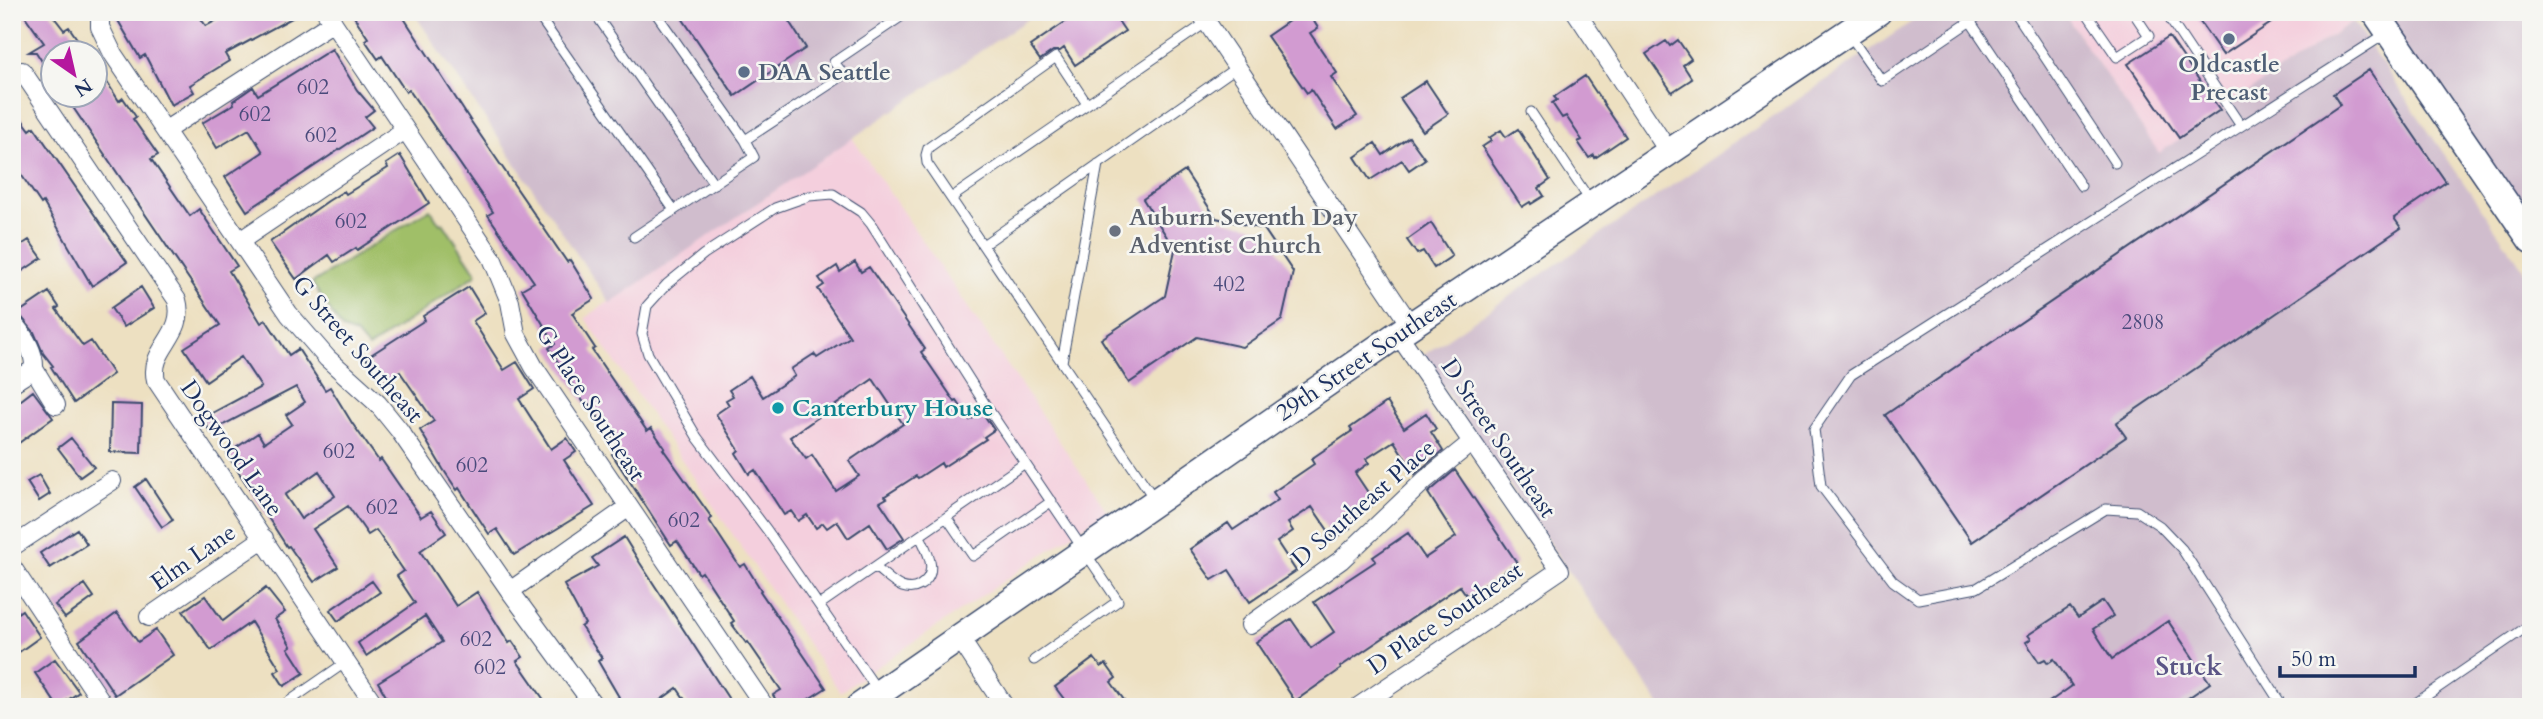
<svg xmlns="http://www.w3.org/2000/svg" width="2543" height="719" font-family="Cardo,serif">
  <rect width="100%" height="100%" fill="#f6f6f2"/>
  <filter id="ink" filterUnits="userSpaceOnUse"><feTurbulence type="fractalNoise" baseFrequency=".0143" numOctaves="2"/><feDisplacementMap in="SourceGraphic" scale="14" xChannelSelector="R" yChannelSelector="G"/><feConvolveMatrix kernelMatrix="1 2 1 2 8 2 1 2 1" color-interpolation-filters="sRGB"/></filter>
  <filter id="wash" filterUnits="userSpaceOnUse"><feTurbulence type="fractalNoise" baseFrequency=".00686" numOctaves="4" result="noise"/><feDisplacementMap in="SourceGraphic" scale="28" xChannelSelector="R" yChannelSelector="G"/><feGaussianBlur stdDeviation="1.57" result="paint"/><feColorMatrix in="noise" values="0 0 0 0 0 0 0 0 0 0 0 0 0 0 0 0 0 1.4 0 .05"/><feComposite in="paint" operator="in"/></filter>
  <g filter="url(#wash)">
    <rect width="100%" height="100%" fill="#ede0c1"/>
    <path fill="#f4cfdd" d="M2063,12H2347L2353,21L2159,154Z
      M851,136L1107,511L840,692L585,318Z"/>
    <path fill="#d0bdcd" d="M413,12H1038L610,303Z
      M1926,12H2063L2159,153L2353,21L2531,281V707H1661L1422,356Z
      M2375,12H2531V240Z"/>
    <path fill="#a0bf67" stroke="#5e7762" stroke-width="2" d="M430,209L440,224L443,223L477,274L368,348L356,334L342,329L312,283Z"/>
    <g id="blocks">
      <path fill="#d29bd1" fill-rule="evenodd" d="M22,12H50L64,30L69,27L82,46L73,52H52V77L36,52H29L44,43Z
        M113,12H196L206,26L232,12H303L225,54L229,61L190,85L194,92L171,105L145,55L140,58Z
        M351,12H400L470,120L567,262L570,260L594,299L572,313L595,348L592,350L647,431L651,428L665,448L663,449L712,518L709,520L740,567L745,564L761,590L760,591L826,688L796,707H780L773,695L781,690L748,642L746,643L731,623L734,621L702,572L699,574L677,541L671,545L612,454L620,449L589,404L586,406L549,348L555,344L522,289L534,282L488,215L493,212L409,90L406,92L382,56L378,59L365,40L368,38Z
        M678,12H783L806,48L735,96Z
        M1080,12H1112L1125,31L1075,65L1064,48L1060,51H1053L1040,60L1030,46Z
        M1302,12H1308L1318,28L1310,33L1337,73L1331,77L1357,116L1337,129L1311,90L1307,93L1267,36Z
        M2193,12H2264L2271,23L2223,55Z
        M2169,37L2220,110L2179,138L2128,64Z
        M1678,40L1691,59L1683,65L1692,79L1672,92L1646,54L1666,41L1670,46Z
        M332,49L357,90L374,110L365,117L373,127L247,211L225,177L263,152L249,129L217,148L202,123L234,104L233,101L253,87L258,95Z
        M94,62L119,101L123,98L136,117L133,119L158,155L151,159L190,216L199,209L237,266L229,271L261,323L266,320L289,355L298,349L325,390L330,387L352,423L379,461L381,459L421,517L431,511L446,533L420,551L456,606L477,592L509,643L512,641L523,657L517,661L549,707H392L378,682L442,642L425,616L366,656L358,643L415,603L397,576L404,571L376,530L368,535L348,506L313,529L338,567L314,582L289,546L287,547L227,454L258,433L264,443L292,424L286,415L305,402L296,387L210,432L203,418L261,387L241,357L206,381L184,348L220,325L64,94H94ZM319,471L335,496L301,519L285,495Z
        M2369,70L2446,182L2394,218L2401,228L2116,423L2126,437L1972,542L1885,415L2340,105L2333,94Z
        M1585,76L1626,137L1595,158L1594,155L1589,158L1578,142L1582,140L1566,116L1562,118L1552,103L1557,100L1554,97Z
        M1426,81L1448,114L1423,131L1400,98Z
        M12,106L30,130L34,127L127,262L92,286L43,202L41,204L12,161Z
        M1518,129L1550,180L1539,188L1544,196L1531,204L1530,202L1522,207L1482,147L1491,141L1489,138L1501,130L1506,137Z
        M1409,137L1425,159L1409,170L1402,160L1370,180L1355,157L1375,143L1383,155Z
        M400,155L429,203L357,250L356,248L334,262L329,255L296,279L270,242L328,201L344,191L346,194L388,168L386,164Z
        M1185,171L1216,218L1264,229L1293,272L1282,320L1242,347L1197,337L1129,383L1101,339L1165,296L1175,250L1143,199Z
        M1431,223L1452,256L1434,268L1423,251L1417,254L1407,240Z
        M29,240L42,258L12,278V251Z
        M855,262L861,272L869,267L925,349L921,352L955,402L957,401L970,420L982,412L994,430L984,437L986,439L943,467L941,463L918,478L916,476L885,496L887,498L880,502L904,538L887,549L870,523L848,538L837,521L827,528L823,523L816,528L807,515L798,521L791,511L784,515L755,470L749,474L736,453L739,450L716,414L729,405L726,400L733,396L729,390L750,376L763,397L795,376L791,369L814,354L817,358L850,337L818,289L824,285L819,278L837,266L840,272ZM873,379L903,424L849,461L859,476L836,491L812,455L806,459L790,437Z
        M141,287L154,308L124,327L111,308Z
        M469,287L485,313L473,321L504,370L517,362L534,389L519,399L551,449L567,438L576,452L564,460L594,506L514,555L497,529L489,534L459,488L457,490L443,469L420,430L434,421L400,372L382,383L366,358L425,320L423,316Z
        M49,292L59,307L56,309L83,346L91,341L113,374L74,403L51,367L53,366L43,353L34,332L18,313Z
        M33,391L53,418L12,448V407Z
        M1387,402L1404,428L1426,413L1436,429L1431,432L1443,451L1415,474L1394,441L1366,459L1369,463L1355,473L1375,503L1346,524L1350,528L1334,539L1312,507L1288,523L1293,531L1277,542L1296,571L1250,602L1229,570L1212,580L1190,549L1228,523L1233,530L1278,500L1273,492L1314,464L1311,459L1352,431L1350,428Z
        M111,404L142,405L141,453L110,452Z
        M71,438L94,467L80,477L58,448Z
        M1455,470L1517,563L1467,596L1460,586L1340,667L1341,669L1295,701L1256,642L1291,619L1311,648L1334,632L1314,602L1376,561L1373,557L1408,533L1425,558L1456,537L1428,493Z
        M39,475L50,494L39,501L27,482Z
        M146,479L173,520L162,527L135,487Z
        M77,529L87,544L50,568L40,553Z
        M624,537L640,563L734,707H690L677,688L651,707H606L619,697L598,661L602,658L581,627L585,624L564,585L598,566L592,558Z
        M372,581L380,592L338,621L330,610Z
        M85,584L94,597L65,618L55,605Z
        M266,588L285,612L275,619L291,646L288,648L304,673L284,686L275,672L280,669L251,622L211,650L183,611L205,596L223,621Z
        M2103,601L2113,616L2093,629L2112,659L2168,621L2210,683L2175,707H2042L2072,686L2054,659L2048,663L2045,659L2039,662L2026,642L2031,639L2028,635L2070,607L2078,618Z
        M22,610L40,637L12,657V617Z
        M117,613L138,642L156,630L173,655L115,695L79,641Z
        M1094,658L1101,667L1106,664L1116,678L1111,682L1129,707H1070L1055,687Z
        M55,659L79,692L58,707L35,673Z"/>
    </g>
  </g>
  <g filter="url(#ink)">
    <use href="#blocks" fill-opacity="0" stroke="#3a4a6d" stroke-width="2"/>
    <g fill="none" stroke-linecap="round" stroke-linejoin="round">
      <defs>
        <path id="lane" d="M536,12L674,210
          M594,12L714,184
          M655,12L745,140
          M2015,12L2115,163
          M2086,12L2117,57L2149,36L2133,12
          M2165,12L2241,126
          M1970,21L2081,186
          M1849,34L1882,81L1984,12
          M1087,104L1056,57L928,148L926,155L927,163L1155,500
          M1531,112L1591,202
          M951,198L1207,22
          M634,237L754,157L745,140L844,75L834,62L908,12
          M983,245L1237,67
          M1062,362L1098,164
          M947,518L973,556L1052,501
          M875,567C883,573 893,584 902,587C908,589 914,589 919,586C940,574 928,553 920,536
          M819,605L1025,463
          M878,691L767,530L697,437L648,354L642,334L647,306L667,284L704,254L775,208L809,196L833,194L861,212L871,224L985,404L1118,601L1034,660
          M281,707L346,662
          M2283,707L2182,549L2160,526L2137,511L2106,509L1977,588L1918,599L1893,581L1821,486L1814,429L1851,375L2387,33
          M2410,707L2531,624"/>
        <path id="street" d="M100,12V27L113,54L289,314L327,358L378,404L399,430L510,591L595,707
          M326,12L492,258L510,302L516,334L534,367L765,707
          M1200,12L1411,326
          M1576,12L1669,152
          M22,71L177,300C187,335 148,349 156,380L376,707
          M166,130L333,22
          M240,241L405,130
          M12,322C23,334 35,352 34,369L56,405
          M12,383L34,369
          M12,547L112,481
          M12,567L105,707
          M510,591L629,507
          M149,617L264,538
          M1250,625L1341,560L1425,480L1472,442
          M959,637L1005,707
          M1358,707L1560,570L1398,334"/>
        <path id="secondary" d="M2375,12L2531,240
          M859,707L1398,334L1878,12"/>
      </defs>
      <use href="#lane" stroke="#3a4a6d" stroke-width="11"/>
      <use href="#street" stroke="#3a4a6d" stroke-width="20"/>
      <use href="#secondary" stroke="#3a4a6d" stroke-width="29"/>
      <use href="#lane" stroke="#fff" stroke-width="9"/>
      <use href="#street" stroke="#fff" stroke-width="18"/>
      <use href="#secondary" stroke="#fff" stroke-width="26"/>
    </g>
  </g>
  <g fill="#5c6f8a" stroke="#f6f6f2" stroke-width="2.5">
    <circle cx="2229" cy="39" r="7"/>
    <circle cx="744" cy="72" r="7"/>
  </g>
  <circle fill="#6b7280" stroke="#f6f6f2" stroke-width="2.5" cx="1115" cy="231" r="7"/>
  <circle fill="#0f9aa8" stroke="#f6f6f2" stroke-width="2.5" cx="778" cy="408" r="7"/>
  <g text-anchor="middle" stroke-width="5" stroke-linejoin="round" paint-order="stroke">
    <g font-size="21" fill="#494a7b">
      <text x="313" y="94">602</text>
      <text x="255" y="121">602</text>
      <text x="321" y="142">602</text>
      <text x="351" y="228">602</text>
      <text x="1229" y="291">402</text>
      <text x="2143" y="329">2808</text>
      <text x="339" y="458">602</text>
      <text x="472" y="472">602</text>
      <text x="382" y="514">602</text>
      <text x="684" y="527">602</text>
      <text x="476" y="646">602</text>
      <text x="490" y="674">602</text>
    </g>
    <g font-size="24" font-weight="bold" fill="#4e5e75" stroke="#f6f6f2">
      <text x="2229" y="72">Oldcastle<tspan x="2229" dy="28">Precast</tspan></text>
      <text x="758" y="80" text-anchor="start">DAA Seattle</text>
    </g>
    <g font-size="24" font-weight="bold" fill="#5b616d" stroke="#f6f6f2" text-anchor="start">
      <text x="1129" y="225">Auburn Seventh Day<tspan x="1129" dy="28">Adventist Church</tspan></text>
    </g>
    <g font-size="24" fill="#1b2f5e" stroke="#f6f6f2">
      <text transform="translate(358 349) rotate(49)" y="8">G Street Southeast</text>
      <text transform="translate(1366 356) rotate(-34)" y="8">29th Street Southeast</text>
      <text transform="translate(591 403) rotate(57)" y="8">G Place Southeast</text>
      <text transform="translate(1499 438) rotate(56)" y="8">D Street Southeast</text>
      <text transform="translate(232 448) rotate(55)" y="8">Dogwood Lane</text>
      <text transform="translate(1363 503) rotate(-41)" y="8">D Southeast Place</text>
      <text transform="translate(193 557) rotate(-35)" y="8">Elm Lane</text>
      <text transform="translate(1445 618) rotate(-34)" y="8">D Place Southeast</text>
    </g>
    <g font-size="24" font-weight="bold" fill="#0d838f" stroke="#f6f6f2" text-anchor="start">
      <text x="792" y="416">Canterbury House</text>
    </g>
    <g font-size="26" font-weight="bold" fill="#5b5586" stroke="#f6f6f2">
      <text x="2189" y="675">Stuck</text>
    </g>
  </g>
  <rect width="2543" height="719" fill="none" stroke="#f6f6f2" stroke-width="42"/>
  <g transform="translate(74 74) rotate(146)"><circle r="33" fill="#f6f6f2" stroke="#9ea6b7" stroke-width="2"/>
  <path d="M0-5L12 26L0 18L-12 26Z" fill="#b5179e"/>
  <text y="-10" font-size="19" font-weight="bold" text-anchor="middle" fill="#1b2f5e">N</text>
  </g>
  <path d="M2280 666v10h135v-10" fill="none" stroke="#1b2f5e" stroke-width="3.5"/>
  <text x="2291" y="666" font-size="21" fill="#1b2f5e" stroke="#f6f6f2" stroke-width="5" paint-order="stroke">50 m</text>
</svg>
